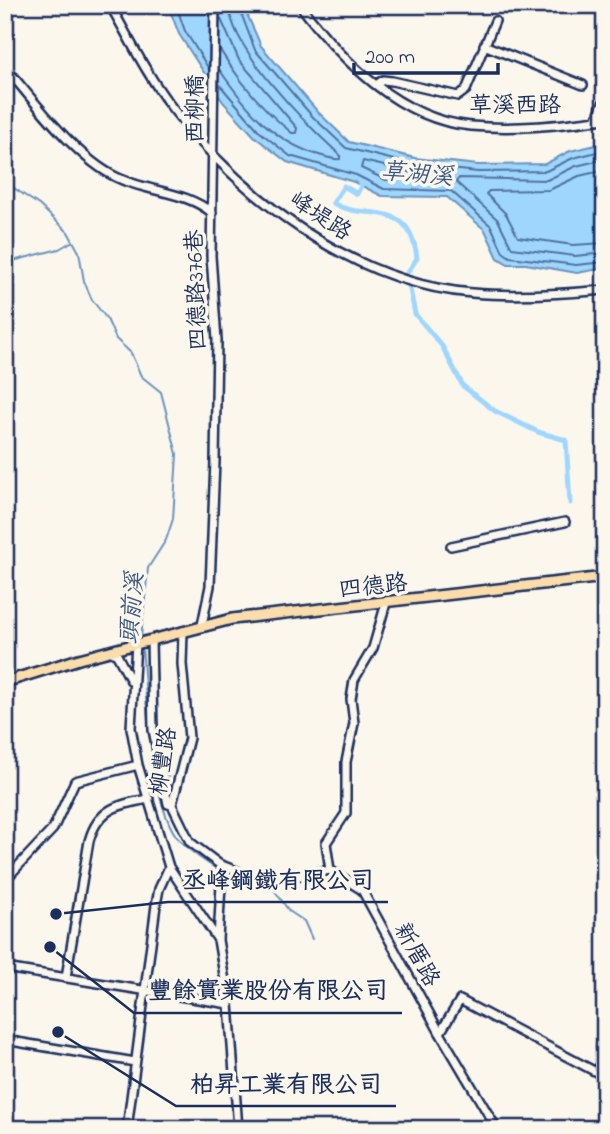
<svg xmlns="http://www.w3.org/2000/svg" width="610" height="1134" font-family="'Indie Flower','LXGW WenKai TC',sans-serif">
  <rect width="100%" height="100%" fill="#fbf7ec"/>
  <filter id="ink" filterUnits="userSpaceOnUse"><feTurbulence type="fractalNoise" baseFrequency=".0143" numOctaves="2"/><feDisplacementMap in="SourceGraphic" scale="14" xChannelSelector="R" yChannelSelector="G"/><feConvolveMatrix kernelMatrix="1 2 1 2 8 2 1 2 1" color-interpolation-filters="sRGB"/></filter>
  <g filter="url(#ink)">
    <path fill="#9fd6fe" stroke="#6a93be" stroke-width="2" d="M168,5H243L261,46L318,112L349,142L415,158L478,165L545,164L570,151L605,143V268L577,273L526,264H508L498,258L485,230L447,197L382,196L354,182L287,162L255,137L223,102L179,34Z"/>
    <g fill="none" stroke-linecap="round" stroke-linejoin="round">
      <path stroke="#50729e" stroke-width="2" d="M176,5L185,31L209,69
        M238,5L255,50L313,117L346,148L414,165L478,172L546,171L573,158L605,150
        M220,50C240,82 263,110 292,133H296L297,128L239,60L220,17
        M219,69C246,108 273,142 319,155C326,157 333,160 340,159V155C307,125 231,50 229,5
        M219,84L260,132L290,156L356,175L384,189L451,191L491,226L503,252L510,257L576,265L605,262
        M605,159L576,166L547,180L459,178L456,182L498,220L512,248L575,256L605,253
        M363,161L418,174L420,178L386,180L361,168Z
        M605,170L579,176L549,190L489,191L486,194L506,214L518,237L573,245L605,243"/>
      <path stroke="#6a93be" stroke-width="2" d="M5,182L39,205L68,232L79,252L84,281L92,300L107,319L116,339L131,353L141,376L161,392L177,454L173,519L166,540L148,568L141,638
        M5,263L59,249L73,241
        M142,647C146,691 150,811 181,842C192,853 207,863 220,871
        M225,873L235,879L270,884L289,911L304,921L312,939"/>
      <path stroke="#9fd6fe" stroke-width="5" d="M359,181L361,186L357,194L344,186L333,203C365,223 409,195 417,258L406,275
        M409,284L415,314L442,346L463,386L495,411L538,432L566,440L570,503"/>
      <defs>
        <path id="minor" d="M110,5C130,40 148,77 173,109C245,200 353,283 472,293C516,297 561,294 605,290
          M300,5C340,59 400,120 471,126C516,130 560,125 605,119
          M484,45L583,85
          M5,67C35,102 75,157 116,177C146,192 187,191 212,213
          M376,85L383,80L392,81L458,96L466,90L495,21
          M596,120L605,99
          M451,546L565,522
          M386,603L373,648L354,680L351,699L354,723L346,762V813L326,843L330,870L362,890L440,1033L497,1129
          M202,625L210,586L215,461L217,340L211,256L215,5
          M183,631L182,664L189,738L172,805L190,842L219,864L247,875L290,878L330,870
          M151,640L153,730L168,804L172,805
          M136,643L131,728L138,765L169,867L218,940
          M110,651L117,655L131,681
          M222,866L218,940L229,1004L238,1129
          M5,880L53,829L75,781L138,765
          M5,968L229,1004
          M66,977L89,841C98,808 119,804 149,799
          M440,1033L460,1000L596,1072L605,1059
          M5,1040L135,1062
          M601,1047L605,1057
          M127,1129L156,905L159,889L169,867"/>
        <path id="major" d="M5,682L79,659L232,619L605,577"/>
      </defs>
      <use href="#minor" stroke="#1b2f5e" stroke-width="12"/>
      <use href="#major" stroke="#1b2f5e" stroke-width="14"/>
      <use href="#minor" stroke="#fbf7ec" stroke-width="7"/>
      <use href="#major" stroke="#fbddab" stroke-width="9"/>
    </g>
  </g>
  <g text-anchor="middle" stroke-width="7" stroke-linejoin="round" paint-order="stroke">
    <g font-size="23" fill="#1b2f5e" stroke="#fbf7ec">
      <text x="515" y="112">草溪西路</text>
      <text transform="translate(194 109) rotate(-90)" y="8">西柳橋</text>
      <text transform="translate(321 215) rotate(33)" y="8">峰堤路</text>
      <text transform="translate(195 290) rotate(-92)" y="8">四德路376巷</text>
      <text transform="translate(373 585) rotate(-6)" y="8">四德路</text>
      <text transform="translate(162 761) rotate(-81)" y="8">柳豐路</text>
      <text transform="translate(418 954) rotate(61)" y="8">新厝路</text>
    </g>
    <g font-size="24" font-style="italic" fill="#3c5986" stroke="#fbf7ec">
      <text transform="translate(417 173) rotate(5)" y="8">草湖溪</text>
      <text transform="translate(131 608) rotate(-85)" y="8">頭前溪</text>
    </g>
  </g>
  <path fill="none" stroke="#1b2f5e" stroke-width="2.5" d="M56 914L168 902H388M50 947L134 1013H402M58 1032L176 1106H396"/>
  <g fill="#1b2f5e" stroke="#fbf7ec" stroke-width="2.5">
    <circle cx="56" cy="914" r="7"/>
    <circle cx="50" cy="947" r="7"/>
    <circle cx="58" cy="1032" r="7"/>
  </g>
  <g font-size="24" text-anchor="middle" font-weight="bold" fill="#1b2f5e" stroke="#fbf7ec" stroke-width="7" stroke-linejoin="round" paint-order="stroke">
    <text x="278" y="888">丞峰鋼鐵有限公司</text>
    <text x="268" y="998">豐餘實業股份有限公司</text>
    <text x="286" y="1092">柏昇工業有限公司</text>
  </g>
  <rect width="610" height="1134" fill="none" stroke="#fbf7ec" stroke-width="28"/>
  <rect x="14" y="14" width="582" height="1106" fill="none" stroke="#1b2f5e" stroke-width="2.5" filter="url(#ink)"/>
  <path d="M354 63v10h144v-10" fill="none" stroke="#1b2f5e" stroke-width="3.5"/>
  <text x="365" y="63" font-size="21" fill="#1b2f5e" stroke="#fbf7ec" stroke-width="5" paint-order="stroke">200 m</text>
</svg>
